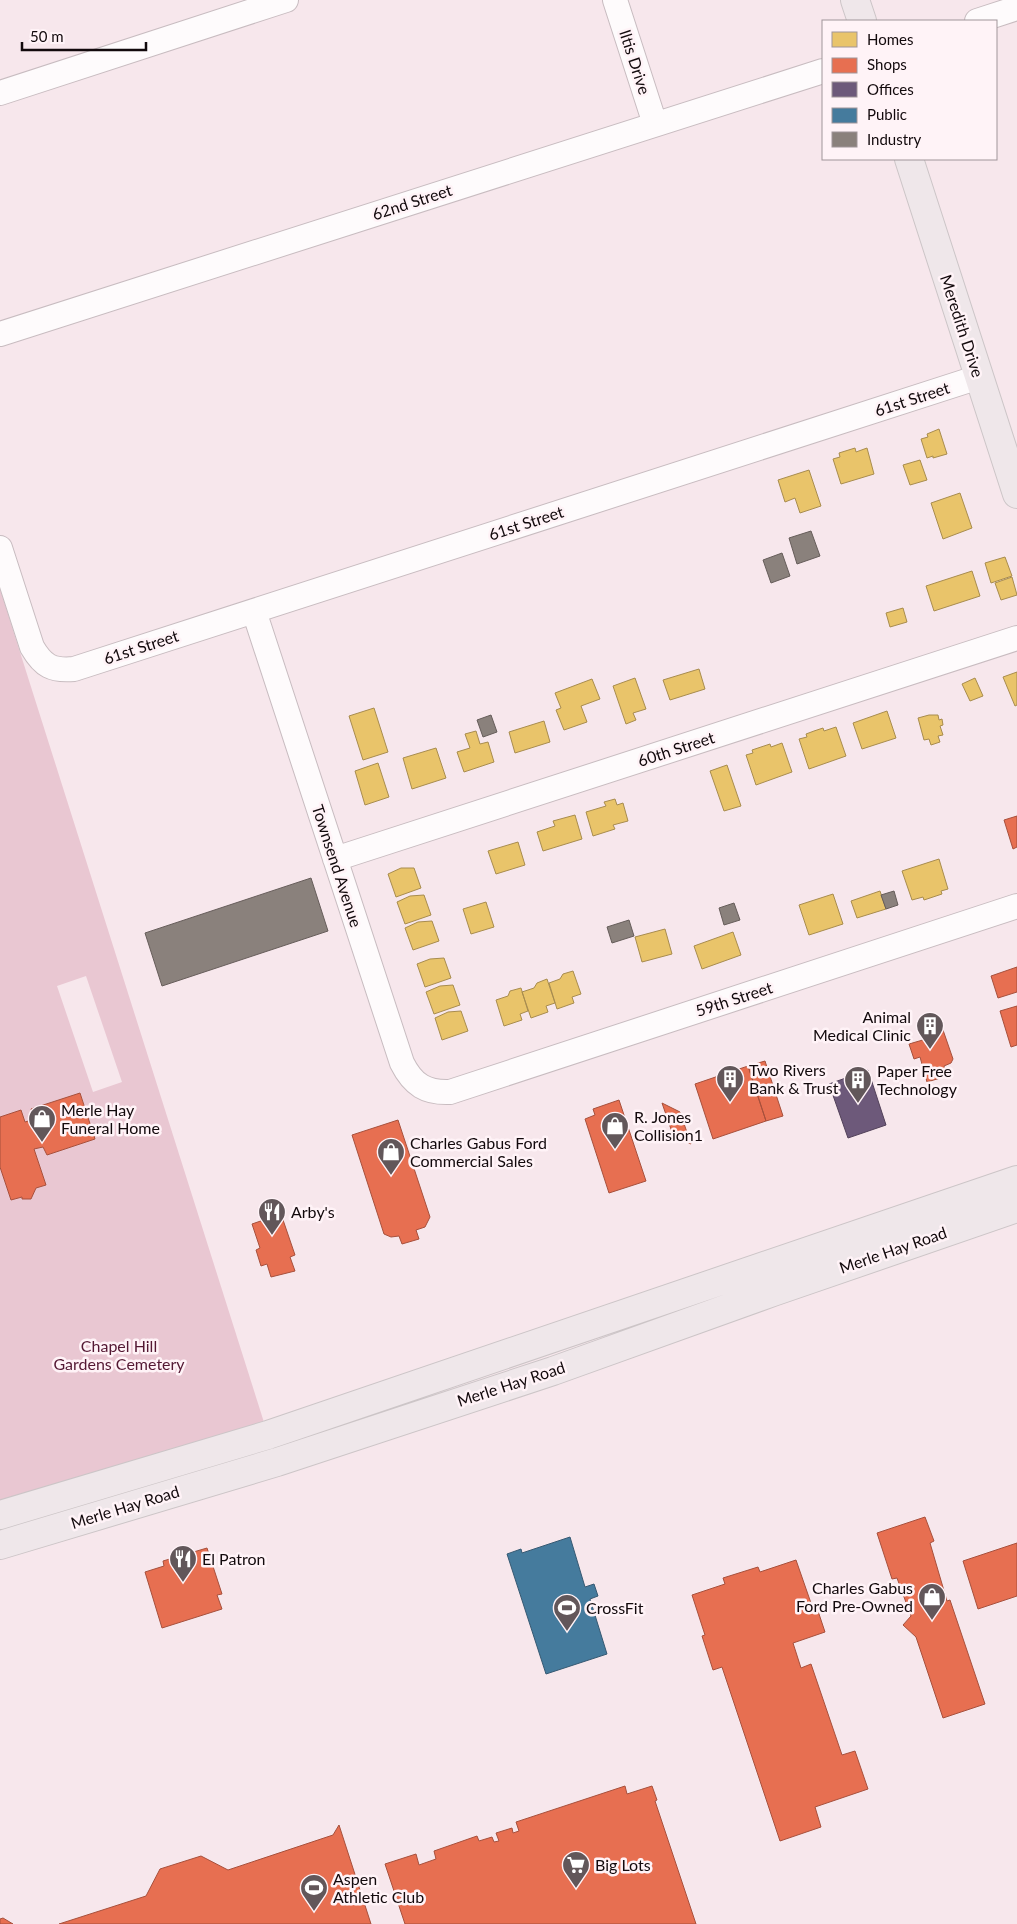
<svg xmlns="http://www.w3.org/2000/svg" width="1017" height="1924" font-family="Lato,sans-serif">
  <rect width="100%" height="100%" fill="#f7e7ec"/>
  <path fill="#e9c7d2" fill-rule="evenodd" d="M0,589L268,1435L0,1515V1167L11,1200L22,1197L31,1199L36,1188L46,1185L34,1149L43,1147L47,1155L95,1139L80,1093L32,1109L35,1119L25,1122L0,1117ZM86,976L122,1082L93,1092L57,986Z"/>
  <path fill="#e9c46a" stroke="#a88c4e" d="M939,429L947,454L933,458V456L927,458L921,439L928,437L927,434Z
    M855,448L856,452L867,448L874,474L841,484L833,459L840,457L839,453Z
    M920,460L927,480L910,485L903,465Z
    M809,470L821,506L800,513L795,498L785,502L778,480Z
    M960,493L972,528L943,539L931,503Z
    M1005,557L1012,576L991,583L985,563Z
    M972,571L980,596L934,611L926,586Z
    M1012,577L1017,595L1001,600L995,583Z
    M903,608L907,622L890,627L886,613Z
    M699,669L705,689L670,700L663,680Z
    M1017,672V705L1015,706L1003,677Z
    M635,678L646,709L633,713L636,720L626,724L613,686Z
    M975,678L983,696L970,701L962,684Z
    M592,679L600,699L581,706L587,722L564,730L556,710L561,708L555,693Z
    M374,708L388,752L363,760L349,716Z
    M887,711L896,738L862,749L853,723Z
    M929,715H938L939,720L942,719L943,725L940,726L943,735L938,736L940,742L931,745L929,739L924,740L918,718Z
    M544,721L550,742L515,753L509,732Z
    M836,727L846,756L809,769L799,739L807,737L806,734L814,731L823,728L824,731Z
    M476,731L480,744L488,742L494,762L464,772L457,752L470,748L465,734Z
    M782,743L792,772L756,785L746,755L753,753L752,750L770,744L771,747Z
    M436,748L446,778L412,789L403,758Z
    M378,763L389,797L365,805L355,771Z
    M727,765L741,806L724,811L710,771Z
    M615,799L617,805L623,803L628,821L613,825L615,829L593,836L586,812L606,806L604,802Z
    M575,815L582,839L543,851L537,832L555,826L553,821Z
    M518,842L525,865L496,874L488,851Z
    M939,859L948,889L941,891L942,894L924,900L923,897L912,900L902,871Z
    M401,868H414L421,888L396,897L388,874Z
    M880,891L886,909L857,918L851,901Z
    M833,894L843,924L809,935L799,905Z
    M424,895L431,915L405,924L397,902L410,896Z
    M486,902L494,927L471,934L463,909Z
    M432,921L439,941L413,950L405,928L418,922Z
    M665,929L672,954L642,962L635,937Z
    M733,932L741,955L702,969L694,946Z
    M444,958L451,978L425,987L417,964L430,959Z
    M573,971L581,994L572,997L574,1003L557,1009L549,983L560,979L563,974Z
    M547,979L555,1003L546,1006L548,1012L531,1018L522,992L534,988L537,983Z
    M453,985L460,1005L434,1014L426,992L440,986Z
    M521,988L528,1011L520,1014L522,1020L504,1026L496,1000L508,996L510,991Z
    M461,1011L468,1031L442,1040L435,1018L448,1012Z"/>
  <path fill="#e76f51" stroke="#a7503c" d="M1017,816V847L1013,849L1004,820Z
    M1017,967V992L998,998L991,976Z
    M1017,1006V1045L1011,1047L1000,1011Z
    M943,1030L953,1059L951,1063L944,1066L947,1076L927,1082L920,1057L914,1059L909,1044L933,1037L931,1033Z
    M765,1061L783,1116L766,1121L748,1066Z
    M748,1066L766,1121L713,1139L695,1084Z
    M80,1093L95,1139L47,1155L43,1147L34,1149L46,1185L36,1188L31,1199H22V1197L11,1200L0,1167V1117L21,1110L25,1122L35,1119L31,1109Z
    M619,1100L646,1181L609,1193L585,1119L595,1115L593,1109Z
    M662,1103L680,1112L691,1144L673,1135Z
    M398,1120L430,1217L425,1227L416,1230L419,1239L402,1244L399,1236L391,1237L384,1234L352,1135Z
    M281,1214L295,1255L290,1257L295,1271L271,1277L267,1264L261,1266L256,1250L260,1248L252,1224Z
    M925,1517L934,1541L930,1543L947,1601L950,1600L985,1704L943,1718L916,1637L903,1625L911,1616L897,1578L892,1579L877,1533Z
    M1017,1543V1596L978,1609L963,1561Z
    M207,1548L222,1594L217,1595L222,1609L162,1628L145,1572L164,1566L163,1561Z
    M796,1560L812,1606L816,1605L825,1632L793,1643L801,1668L811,1664L842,1755L855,1751L868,1789L815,1807L821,1827L780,1841L722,1667L713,1670L702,1636L705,1635L692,1595L725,1584L723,1578L758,1567L760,1572Z
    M625,1786L627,1794L652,1786L657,1800L655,1801L696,1924H405L385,1864L416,1854L419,1865L436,1859L434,1851L477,1836L479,1841L492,1837L494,1842L499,1841L496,1833L512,1828L513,1833L519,1831L516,1822Z
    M339,1825L371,1924H59L146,1896L160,1869L201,1856L228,1870L333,1835Z
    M3,1918L13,1924H0V1919Z"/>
  <path fill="#6d597a" stroke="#524159" d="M868,1070L886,1125L848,1138L829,1084Z"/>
  <path fill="#457b9d" stroke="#365972" d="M570,1537L585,1587L594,1584L598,1596L590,1599L607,1654L546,1674L507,1554L521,1549L522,1553Z"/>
  <path fill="#8a817c" stroke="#665d5a" d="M811,531L820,556L797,564L789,538Z
    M782,553L790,576L771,583L763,560Z
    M491,715L497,732L483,737L477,720Z
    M311,878L328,931L162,986L145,933Z
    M894,891L898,905L886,909L881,895Z
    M734,903L740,920L724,925L719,908Z
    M629,920L634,936L612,943L607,927Z"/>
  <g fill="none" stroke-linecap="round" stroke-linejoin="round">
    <defs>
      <path id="minor" d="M615,0L655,124
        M977,21L1017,8
        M0,93L286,0
        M0,334L823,71
        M0,548L32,647C43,666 52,671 74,669L979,377
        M254,611L402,1063C413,1085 426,1093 450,1092L1017,906
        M335,859L1017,638"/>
      <path id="major" d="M855,0L862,21
        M909,159L1017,494
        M0,1515L268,1435L1017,1180
        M0,1545L277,1462L553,1371L773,1292L1017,1208"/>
    </defs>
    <use href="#minor" stroke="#c8bcc0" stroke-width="26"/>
    <use href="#major" stroke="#ccc5c7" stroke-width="30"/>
    <use href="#minor" stroke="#fefbfc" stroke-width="24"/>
    <use href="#major" stroke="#efe7ea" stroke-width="28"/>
  </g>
  <defs>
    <symbol id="building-pin" viewBox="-11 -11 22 30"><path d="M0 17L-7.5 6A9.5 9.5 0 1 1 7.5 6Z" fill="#62575a" stroke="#fff3f7"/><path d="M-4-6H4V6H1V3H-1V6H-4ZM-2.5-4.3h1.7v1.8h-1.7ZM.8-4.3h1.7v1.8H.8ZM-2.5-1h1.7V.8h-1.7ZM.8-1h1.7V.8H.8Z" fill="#fff"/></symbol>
    <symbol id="shop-pin" viewBox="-11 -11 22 30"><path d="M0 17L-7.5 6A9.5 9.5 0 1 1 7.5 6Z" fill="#62575a" stroke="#fff3f7"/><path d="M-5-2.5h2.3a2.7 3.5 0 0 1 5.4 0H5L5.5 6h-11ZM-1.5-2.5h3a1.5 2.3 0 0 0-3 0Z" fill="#fff"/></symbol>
    <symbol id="restaurant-pin" viewBox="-11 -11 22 30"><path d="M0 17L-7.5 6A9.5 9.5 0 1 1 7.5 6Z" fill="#62575a" stroke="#fff3f7"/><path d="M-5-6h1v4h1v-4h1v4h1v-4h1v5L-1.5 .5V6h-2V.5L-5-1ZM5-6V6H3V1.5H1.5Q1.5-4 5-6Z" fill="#fff"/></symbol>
    <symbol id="stadium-pin" viewBox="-11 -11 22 30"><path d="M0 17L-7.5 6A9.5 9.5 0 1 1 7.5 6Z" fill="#62575a" stroke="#fff3f7"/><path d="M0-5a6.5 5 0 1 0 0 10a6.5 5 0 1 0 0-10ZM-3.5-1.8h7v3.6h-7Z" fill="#fff"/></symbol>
    <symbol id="supermarket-pin" viewBox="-11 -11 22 30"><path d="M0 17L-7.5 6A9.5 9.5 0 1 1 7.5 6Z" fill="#62575a" stroke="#fff3f7"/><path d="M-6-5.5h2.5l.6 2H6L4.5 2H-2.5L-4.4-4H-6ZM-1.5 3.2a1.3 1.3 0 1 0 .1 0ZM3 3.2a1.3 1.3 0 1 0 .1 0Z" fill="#fff"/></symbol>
  </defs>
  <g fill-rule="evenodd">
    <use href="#building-pin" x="914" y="1010" width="32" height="43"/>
    <use href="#building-pin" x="714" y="1063" width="32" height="43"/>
    <use href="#building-pin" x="842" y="1064" width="32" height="43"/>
    <use href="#shop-pin" x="26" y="1103" width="32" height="43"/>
    <use href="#shop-pin" x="599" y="1110" width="32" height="43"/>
    <use href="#shop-pin" x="375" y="1136" width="32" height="43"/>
    <use href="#restaurant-pin" x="256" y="1196" width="32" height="43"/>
    <use href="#restaurant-pin" x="167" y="1543" width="32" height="43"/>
    <use href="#shop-pin" x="916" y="1581" width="32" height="43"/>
    <use href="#stadium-pin" x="551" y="1592" width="32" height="43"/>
    <use href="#supermarket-pin" x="560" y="1849" width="32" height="43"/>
    <use href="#stadium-pin" x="298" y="1872" width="32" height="43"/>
  </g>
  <g text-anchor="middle" stroke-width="5" stroke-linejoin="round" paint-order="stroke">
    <g font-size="16" fill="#12090c" stroke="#fff3f7">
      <text transform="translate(635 62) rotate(72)" y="6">Iltis Drive</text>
      <text transform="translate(412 202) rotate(-18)" y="6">62nd Street</text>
      <text transform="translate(962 326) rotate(72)" y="6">Meredith Drive</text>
      <text transform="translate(912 399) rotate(-18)" y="6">61st Street</text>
      <text transform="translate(526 523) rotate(-18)" y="6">61st Street</text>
      <text transform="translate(141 647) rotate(-18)" y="6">61st Street</text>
      <text transform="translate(676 749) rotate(-18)" y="6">60th Street</text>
      <text transform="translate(337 866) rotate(72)" y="6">Townsend Avenue</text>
      <text transform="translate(734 999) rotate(-18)" y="6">59th Street</text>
      <text transform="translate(893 1250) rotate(-19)" y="6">Merle Hay Road</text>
      <text transform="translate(511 1384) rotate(-18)" y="6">Merle Hay Road</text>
      <text transform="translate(125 1507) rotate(-17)" y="6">Merle Hay Road</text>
    </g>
    <g font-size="16" fill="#12090c" stroke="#fff3f7" text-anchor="start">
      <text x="911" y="1023" text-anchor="end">Animal<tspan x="911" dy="18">Medical Clinic</tspan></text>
      <text x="749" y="1076">Two Rivers<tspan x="749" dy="18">Bank &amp; Trust</tspan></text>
      <text x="877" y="1077">Paper Free<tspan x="877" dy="18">Technology</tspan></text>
      <text x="61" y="1116">Merle Hay<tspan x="61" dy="18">Funeral Home</tspan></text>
      <text x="634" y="1123">R. Jones<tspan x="634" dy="18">Collision1</tspan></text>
      <text x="410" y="1149">Charles Gabus Ford<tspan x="410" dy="18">Commercial Sales</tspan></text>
      <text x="291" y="1218">Arby's</text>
      <text x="202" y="1565">El Patron</text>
      <text x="913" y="1594" text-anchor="end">Charles Gabus<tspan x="913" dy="18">Ford Pre-Owned</tspan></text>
      <text x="586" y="1614">CrossFit</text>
      <text x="595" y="1871">Big Lots</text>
      <text x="333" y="1885">Aspen<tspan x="333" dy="18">Athletic Club</tspan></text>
    </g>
    <g font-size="16" fill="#541833" stroke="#fff3f7">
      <text x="119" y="1352">Chapel Hill<tspan x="119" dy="18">Gardens Cemetery</tspan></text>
    </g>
  </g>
  <rect x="822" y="20" width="175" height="140" fill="#fff3f7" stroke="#a09599"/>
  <rect x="832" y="32" width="25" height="15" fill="#e9c46a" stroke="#a09599"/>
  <text x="867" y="45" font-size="15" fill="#12090c">Homes</text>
  <rect x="832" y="58" width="25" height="15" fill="#e76f51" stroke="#a09599"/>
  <text x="867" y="70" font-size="15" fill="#12090c">Shops</text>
  <rect x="832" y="82" width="25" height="15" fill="#6d597a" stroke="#a09599"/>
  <text x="867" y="95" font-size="15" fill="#12090c">Offices</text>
  <rect x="832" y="108" width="25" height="15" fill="#457b9d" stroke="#a09599"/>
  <text x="867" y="120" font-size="15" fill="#12090c">Public</text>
  <rect x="832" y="132" width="25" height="15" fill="#8a817c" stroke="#a09599"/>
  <text x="867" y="145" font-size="15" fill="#12090c">Industry</text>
  <path d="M22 42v8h124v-8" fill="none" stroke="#12090c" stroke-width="2.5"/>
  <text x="30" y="42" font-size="15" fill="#12090c" stroke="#fff3f7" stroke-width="4" paint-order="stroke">50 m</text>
</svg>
